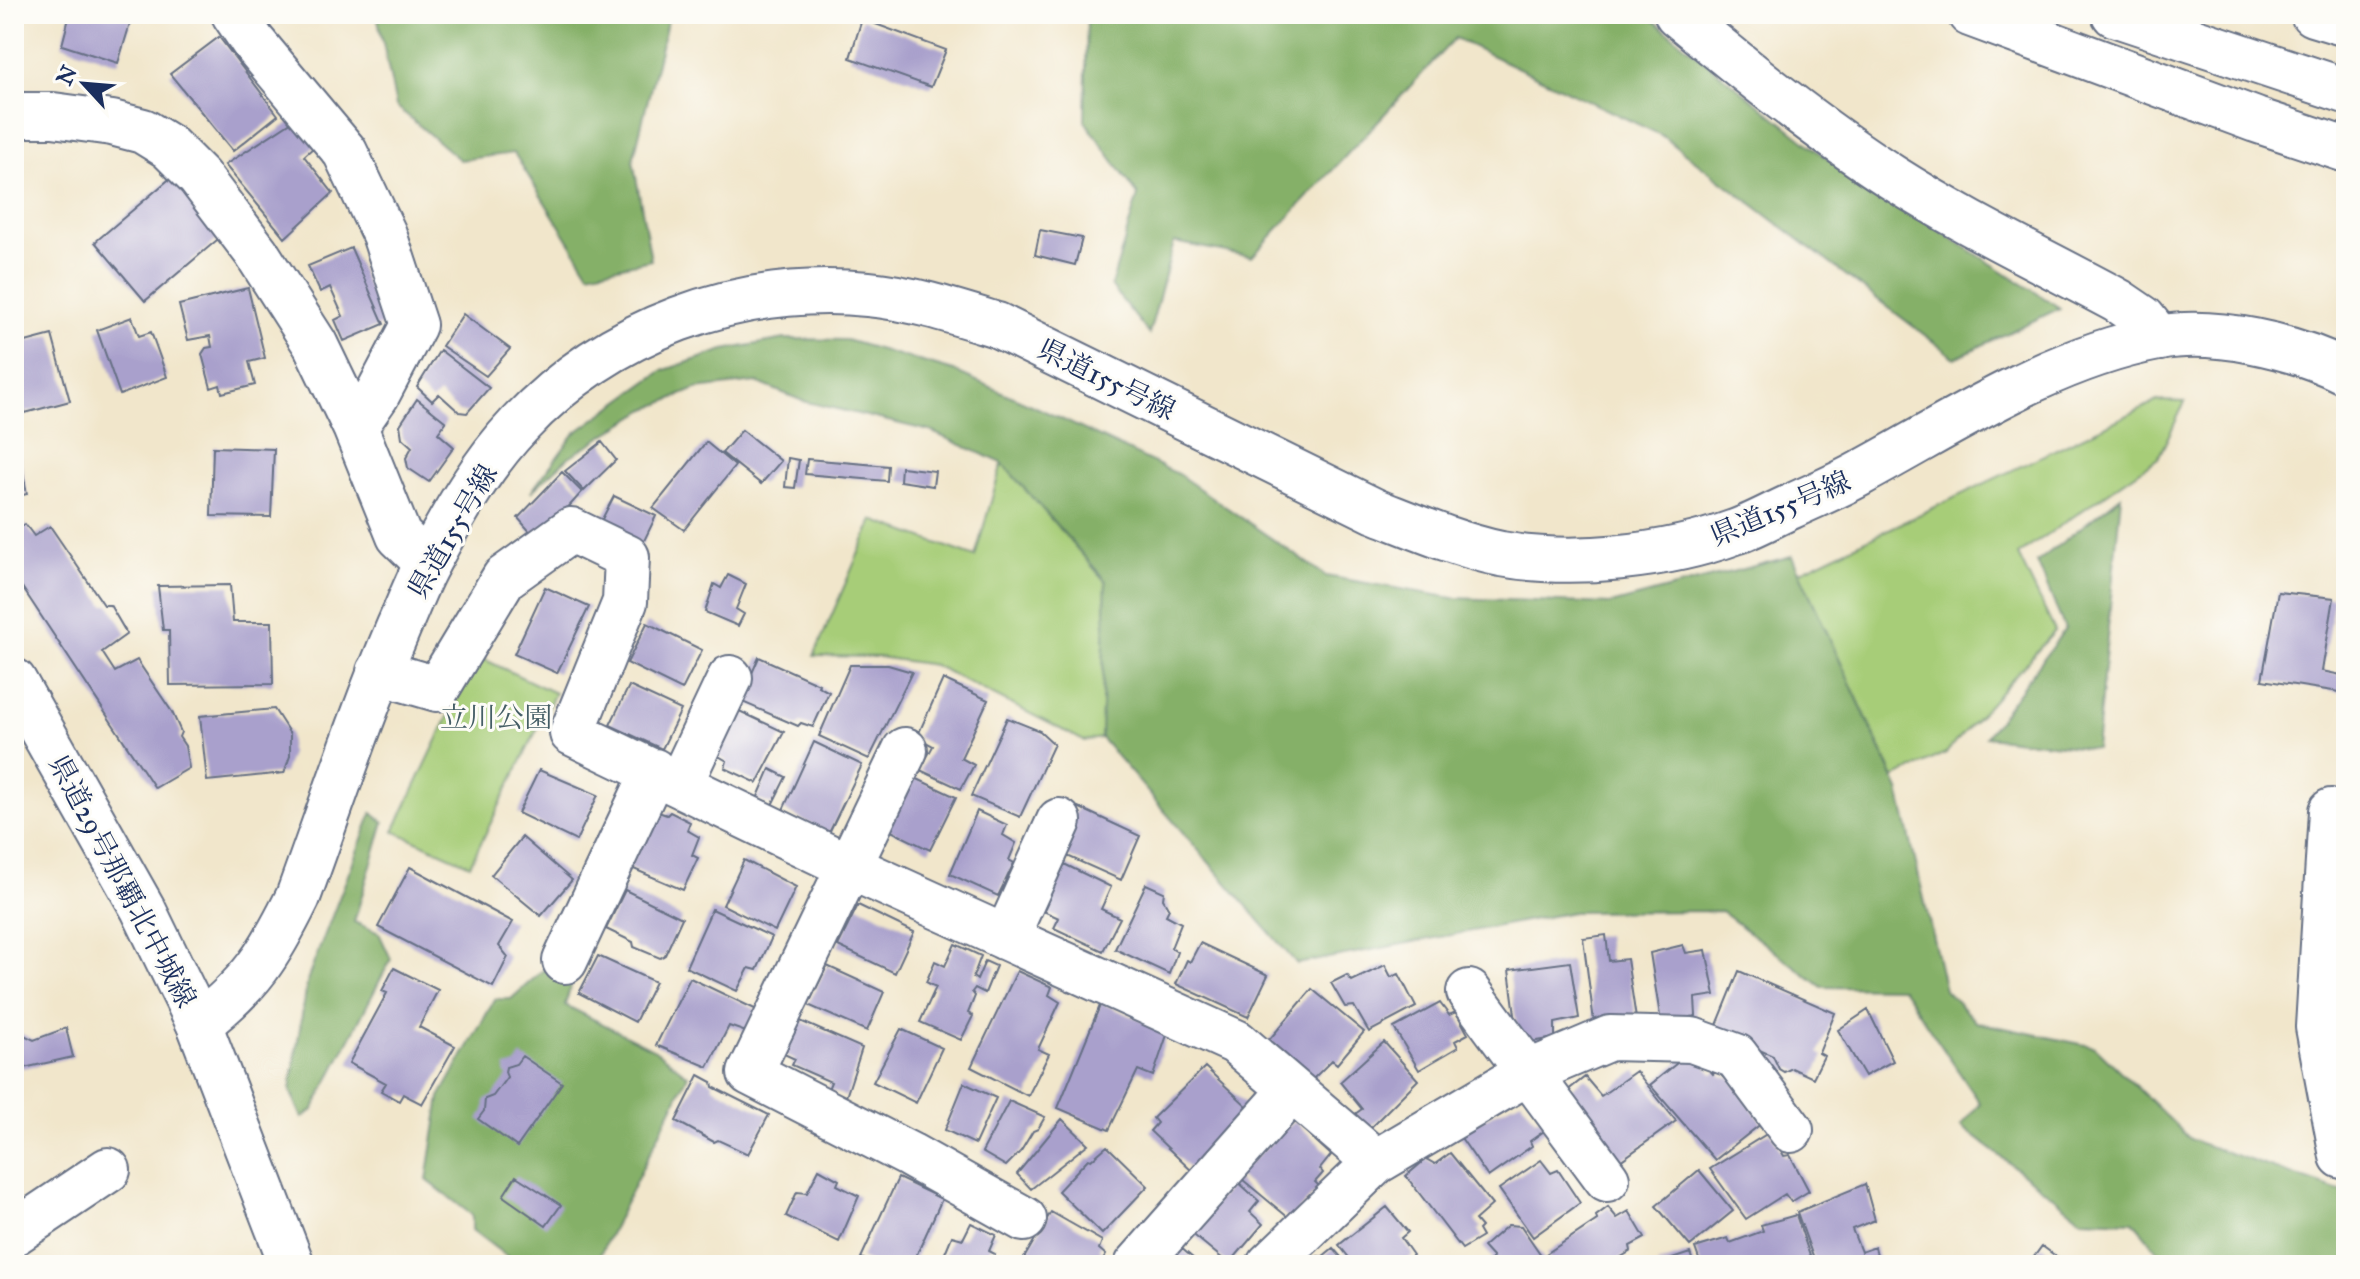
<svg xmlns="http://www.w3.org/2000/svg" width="2360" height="1279" font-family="'IM FELL Great Primer','Noto Serif JP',serif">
  <rect width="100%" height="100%" fill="#fdfcf7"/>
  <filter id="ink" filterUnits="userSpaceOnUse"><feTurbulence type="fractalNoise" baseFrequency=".0125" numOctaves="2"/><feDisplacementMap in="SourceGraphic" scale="16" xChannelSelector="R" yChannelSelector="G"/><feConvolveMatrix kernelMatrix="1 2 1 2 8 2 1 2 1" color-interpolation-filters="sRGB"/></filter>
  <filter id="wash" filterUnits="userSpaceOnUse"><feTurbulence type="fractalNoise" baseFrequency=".006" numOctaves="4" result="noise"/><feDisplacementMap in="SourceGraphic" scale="32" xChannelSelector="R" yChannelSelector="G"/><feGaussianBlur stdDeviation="1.8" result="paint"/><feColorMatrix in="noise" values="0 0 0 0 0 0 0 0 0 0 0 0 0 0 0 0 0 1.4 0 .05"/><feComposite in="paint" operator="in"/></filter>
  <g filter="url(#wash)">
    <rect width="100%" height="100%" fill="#f1e6cb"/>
    <path fill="#a7cd78" stroke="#617e6b" stroke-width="2" d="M2157,401L2185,402L2158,458L2018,555L2055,631L1946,753L1894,778L1799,572Z
      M1002,463L1106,582L1101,738L1084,741L934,665L878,657L814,656L873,520L975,557Z
      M477,656L555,693L470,865L394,831Z"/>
    <path fill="#85b068" stroke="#507063" stroke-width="2" d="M377,14H669L633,160L651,260L589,273L514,153L460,160L396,106Z
      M1087,14H1646L1821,154L2060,308L1955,358L1661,135L1455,38L1252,257L1174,242L1149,334L1111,286L1138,195L1085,121Z
      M785,339L846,340L954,371L1038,408L1178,474L1326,576L1453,598L1611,604L1792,556L1899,790L1945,990L1976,1022L2095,1047L2191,1140L2346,1193V1265H2170L2133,1221L2082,1219L1961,1126L1980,1103L1902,988L1822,987L1721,911L1573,912L1297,964L1101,738L1106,581L1002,463L930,431L803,401L756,382L696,389L645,410L569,457L531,492L575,433L662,371L724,350Z
      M2121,496L2096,749L1986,737L2065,629L2037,562Z
      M372,813L384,822L354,922L379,933L391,959L313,1110L302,1118L290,1090L308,978Z
      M551,963L574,976L565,1005L655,1050L688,1075L595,1265H518L472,1230V1215L427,1180L440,1097L495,999H511Z"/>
    <g id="blocks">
      <path fill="#a9a0cc" d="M70,14H133L118,63L62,45Z
        M862,19L946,50L931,87L850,58Z
        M219,37L278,115L233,151L170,74Z
        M300,116L324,138L304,156L333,193L285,238L225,165Z
        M173,176L223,235L145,301L95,242Z
        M1040,230L1082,238L1075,265L1035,255Z
        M351,248L384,324L344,341L335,320L343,316L330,287L320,292L308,266Z
        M248,288L265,358L249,362L255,385L222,393L220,385L211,388L202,354L206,348L212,347L210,336L188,340L179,305Z
        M463,314L510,349L486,376L442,346Z
        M132,317L139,336L151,332L167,377L120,395L97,330Z
        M52,335L70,401L25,413L14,373V345Z
        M440,350L489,388L467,413L459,412L439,394L432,401L417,387Z
        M417,399L446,422L438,433L454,447L429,482L408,468L406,458L412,447L402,438L400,425Z
        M14,423L27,494L14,497Z
        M742,430L781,461L761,484L722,453Z
        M602,442L616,460L584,491L565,471Z
        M706,442L735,466L684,530L653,508Z
        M213,447L274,449L271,517L211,516Z
        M788,458L799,460L795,488L785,487Z
        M807,459L888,466L887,481L805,474Z
        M901,467L935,471L933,486L900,481Z
        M562,472L582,492L563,513L532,534L518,518Z
        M614,496L656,516L642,545L600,523Z
        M25,524L34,536L50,526L104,605H110L127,634L102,652L115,672L137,660L172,712L181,732L179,737L185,746L189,768L155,788L14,575V531Z
        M728,575L746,584L736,609L744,614L738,626L705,612L714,584L721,588Z
        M230,585L233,622H272L273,684L170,685L169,630H163L158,586Z
        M545,587L589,607L557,673L514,654Z
        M2278,592L2334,598L2322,671L2346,676V693L2262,680Z
        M647,623L702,650L682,690L627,663Z
        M759,657L819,684L818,686L829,692L813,727L801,723L798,726L740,701Z
        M850,665H888L912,672L869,759L819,736Z
        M943,679L988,700L961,758L974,765L961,789L920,770L933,746L917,737Z
        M629,686L681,710L662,749L610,725Z
        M274,709L290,734V756L284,773L207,781L200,716Z
        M735,709L784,732L757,783L725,768L727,761L710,751Z
        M1007,718L1040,731L1054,744L1020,817L971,796Z
        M814,742L862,765L829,833L783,810Z
        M770,769L786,777L772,805L757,799Z
        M539,770L598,795L576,841L518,813Z
        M913,777L956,797L930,850L887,829Z
        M1078,807L1140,836L1121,880L1056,851Z
        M977,811L1007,825L1003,835L1016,843L1009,860L1014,863L998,896L950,874Z
        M658,812L667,815L670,812L690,822L687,830L699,837L692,855L698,858L683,890L629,867Z
        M522,837L572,880L541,916L491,875Z
        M744,860L796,887L775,931L723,905Z
        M1062,863L1111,887L1101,909L1120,918L1103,951L1054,928L1059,918L1041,910Z
        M410,867L513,922L499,946L508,957L493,987L378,927Z
        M1146,884L1164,892L1163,899L1169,909L1166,915L1181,923L1171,948L1177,952L1169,974L1115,949Z
        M625,890L682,918L665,955L660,958L634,947L633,942L606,929Z
        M858,905L914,932L895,973L838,946Z
        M712,909L772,937L757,970L749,968L737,991L686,967Z
        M1606,935L1609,961L1627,959L1637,1025L1595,1029L1583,938Z
        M1200,943L1268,975L1248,1017L1176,984L1187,960L1190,962Z
        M955,944L981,956L973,977L977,980L985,961L996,966L985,993L975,988L972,992L975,996L968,1013L973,1016L961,1040L920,1022L936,987L926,982L935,961L945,966Z
        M1683,945L1686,953L1706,950L1715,995L1695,998L1696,1016L1661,1022L1650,953Z
        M598,956L655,982L635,1022L579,993Z
        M1570,962L1579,1018L1555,1023V1038L1519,1044L1509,970Z
        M1385,965L1391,977L1399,974L1416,1007L1369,1032L1354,1006L1345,1007L1331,983L1347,975L1352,981Z
        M827,966L884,992L867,1031L808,1005Z
        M394,968L438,990L419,1027L455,1046L422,1104L403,1094L399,1101L381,1091L386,1083L349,1063L387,993L382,991Z
        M1017,971L1052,987L1049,995L1060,1002L1038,1049L1049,1054L1028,1096L971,1067Z
        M1739,971L1835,1013L1819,1053L1824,1056L1813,1078L1792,1068L1784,1072L1779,1069L1773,1056L1715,1030Z
        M690,978L757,1010L746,1032L729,1026L708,1067L656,1045Z
        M1312,989L1364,1032L1337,1064L1332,1060L1313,1079L1269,1040Z
        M1101,1003L1168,1032L1153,1076L1138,1070L1109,1130L1058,1108Z
        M1440,1003L1449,1015L1456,1012L1468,1034L1455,1041L1458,1047L1419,1070L1394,1028Z
        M1868,1010L1893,1061L1865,1076L1838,1030Z
        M798,1020L862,1048L846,1097L828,1089L831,1082L792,1065L795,1059L784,1054Z
        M66,1028L73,1057L24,1068L14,1064V1030L34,1040Z
        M901,1029L942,1048L916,1103L873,1082Z
        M1384,1042L1418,1080L1370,1128L1355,1114L1362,1109L1340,1082Z
        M1687,1055L1700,1058L1713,1074L1717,1071L1723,1077L1732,1079L1762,1123L1715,1160L1650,1085Z
        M522,1056L562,1083L517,1147L478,1119L484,1111L485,1099L493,1096L507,1077L505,1072L506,1067L516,1064Z
        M1205,1067L1248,1107L1201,1159L1204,1163L1194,1173L1150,1131L1157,1123L1153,1118Z
        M1636,1071L1676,1121L1620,1161L1567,1091L1585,1077L1601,1096Z
        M699,1075L712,1082L713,1087L769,1115L748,1154L718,1140L714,1142L676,1121Z
        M964,1083L996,1098L975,1144L945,1130Z
        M1521,1100L1536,1120L1540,1118L1547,1129L1530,1141L1532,1146L1488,1177L1457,1132Z
        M1009,1101L1045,1117L1038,1129L1033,1131L1021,1151L1006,1166L982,1152Z
        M1062,1119L1088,1144L1031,1189L1017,1174Z
        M1294,1121L1331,1155L1320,1169L1323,1173L1315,1182L1320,1187L1290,1219L1237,1175Z
        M1770,1132L1784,1156L1790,1155L1809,1191L1791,1202L1785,1194L1746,1219L1710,1169Z
        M1107,1146L1148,1186L1102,1234L1058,1191L1088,1159L1091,1160Z
        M1450,1153L1492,1205L1475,1220L1481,1227L1478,1230L1482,1237L1462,1249L1406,1176L1426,1159L1435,1164Z
        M1541,1160L1551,1173L1558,1170L1580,1203L1533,1237L1499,1189Z
        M819,1169L839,1180L837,1185L859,1196L839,1242L786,1216L797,1192L807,1193Z
        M1699,1170L1733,1211L1690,1246L1656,1206Z
        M516,1176L561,1205L546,1226L503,1196Z
        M898,1178L942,1199L912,1265H876L861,1258Z
        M1236,1180L1259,1201L1250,1212L1263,1224L1229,1264L1190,1232Z
        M1865,1184L1875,1220L1852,1229L1861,1252L1875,1247L1879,1263L1872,1265H1816L1797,1212Z
        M1387,1207L1408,1232L1401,1238L1413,1255L1401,1265H1355L1339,1245Z
        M1608,1207L1617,1218L1629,1211L1645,1238L1630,1246L1631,1251L1608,1265H1554L1546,1254L1597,1220L1596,1216Z
        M1051,1212L1102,1241L1099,1249L1106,1255L1100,1265H1020Z
        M1796,1215L1813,1265H1701L1695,1248L1728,1238L1730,1243L1763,1231L1761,1225Z
        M971,1223L996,1235L989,1251L995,1254L991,1265H940L952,1236L963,1239Z
        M1508,1225L1521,1226L1548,1265H1485L1493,1258L1483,1247Z
        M2042,1246L2068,1265H2028Z
        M1180,1247L1201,1265H1165Z
        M1333,1248L1348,1265H1306L1318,1256L1322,1257Z
        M1690,1253L1694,1265H1657V1264Z"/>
    </g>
  </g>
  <g filter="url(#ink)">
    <use href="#blocks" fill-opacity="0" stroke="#666f84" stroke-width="2"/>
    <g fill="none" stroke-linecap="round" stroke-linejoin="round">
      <defs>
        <path id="street" d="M234,14L253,42L345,152L384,234L414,325L377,395L355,427
          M1677,14C1746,71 1816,128 1892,177C1964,223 2042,260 2118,301L2143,318L2159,338
          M14,115H53L112,123L143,131L169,147L199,177L256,252L315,344L355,427L399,536L427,563
          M379,672L437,689L504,578L571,530L627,557L625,602L572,733L850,867L1236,1042L1376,1162L1269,1265
          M905,750L750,1073L910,1155L1024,1219
          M680,784L730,678
          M2331,811L2318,1027L2342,1156L2346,1157
          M1006,938L1059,821
          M565,961L654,771
          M1469,992L1607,1179
          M1376,1162L1527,1073L1610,1038L1692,1040L1736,1056L1791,1130
          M1137,1265L1292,1090"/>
        <path id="secondary" d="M199,1024C251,984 269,956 298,897C331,807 361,715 399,626C409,604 417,581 429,560C454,513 482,464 519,425C609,329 737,282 868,294C912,298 955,312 997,325L1375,511C1416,527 1458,545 1501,554C1573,567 1667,557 1735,532C1753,526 1772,515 1790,507C1813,496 1838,486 1861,473C1955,422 2051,358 2158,338C2214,327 2295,346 2346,372
          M14,1233L108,1170"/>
        <path id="primary" d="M14,681L143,909L199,1024L292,1265"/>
        <path id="highway" d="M1970,14L2256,120L2346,150
          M2114,14L2346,91
          M2313,14L2346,24"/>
      </defs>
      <use href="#street" stroke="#666f84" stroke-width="48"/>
      <use href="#secondary" stroke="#666f84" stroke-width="48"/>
      <use href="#primary" stroke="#666f84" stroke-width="48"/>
      <use href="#highway" stroke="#666f84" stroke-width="48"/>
      <use href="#street" stroke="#fff" stroke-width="44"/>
      <use href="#secondary" stroke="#fff" stroke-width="44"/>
      <use href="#primary" stroke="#fff" stroke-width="44"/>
      <use href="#highway" stroke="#fff" stroke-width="44"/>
    </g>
  </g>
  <g text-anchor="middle" stroke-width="6" stroke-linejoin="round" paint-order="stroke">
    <g font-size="28" fill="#1b2f5e" stroke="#fdfcf7">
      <text transform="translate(1107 379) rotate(26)" y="10">県道155号線</text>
      <text transform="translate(1780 508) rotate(-23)" y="10">県道155号線</text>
      <text transform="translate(452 531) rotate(-60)" y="10">県道155号線</text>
      <text transform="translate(123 881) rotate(62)" y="10">県道29号那覇北中城線</text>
    </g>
    <g font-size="28" fill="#455e66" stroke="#fdfcf7">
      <text x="496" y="727">立川公園</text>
    </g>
  </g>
  <rect width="2360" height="1279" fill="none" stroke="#fdfcf7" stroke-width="48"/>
  <g transform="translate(84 84) rotate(296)" stroke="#fdfcf7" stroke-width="6" paint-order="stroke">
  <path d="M0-6L14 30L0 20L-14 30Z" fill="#1b2f5e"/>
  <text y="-12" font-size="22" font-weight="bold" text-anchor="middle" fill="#1b2f5e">N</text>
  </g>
</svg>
